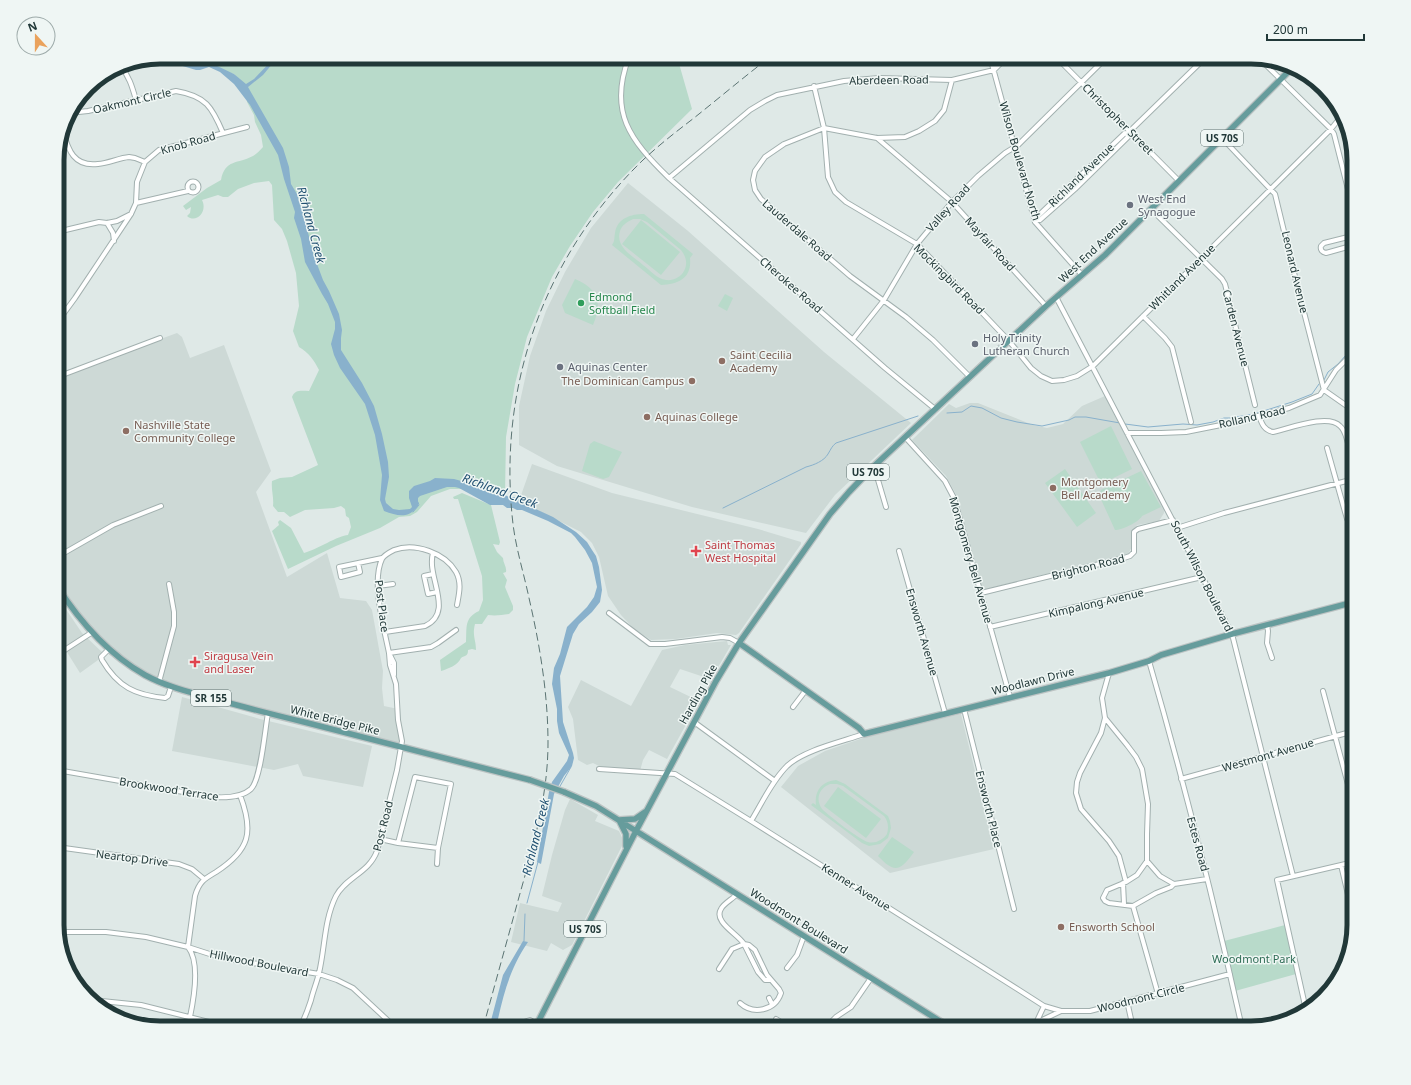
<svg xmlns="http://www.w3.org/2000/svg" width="1411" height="1085" font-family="'Noto Sans',sans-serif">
  <rect width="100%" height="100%" fill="#dfe9e7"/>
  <path fill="#cdd9d6" d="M628,183L688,231L824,352L911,423L835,495L806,533L692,507L557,466L519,445V406L530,356L546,311L565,272L591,228Z
    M177,333L182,337L190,358L224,345L271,471L256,492L287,577L327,553L340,598L366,601L372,610L383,671L382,688L384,706L398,709L401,747L181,690L136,669L91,633L57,579V377Z
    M1105,396L1164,509V513L1159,521L1137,525L1131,533L1132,547L1128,554L982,590L964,528L959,500L946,476L912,440L949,404L956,408L970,403H978L1033,425L1047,428L1063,424L1082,406Z
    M532,464L612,493L758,529L801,542V544L739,633L736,635L717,633L676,639L651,640L634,629L621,615L608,596L599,557L592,543L581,532L519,501Z
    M57,596L82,633L105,655L80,673L65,649L57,652Z
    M727,641L728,645H731L713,676L707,678L680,669L670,687L699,701L667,759L649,750L643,760L640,771L603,768L593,763L587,765L578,760L573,719L568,707L581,680L631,706L662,650L685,645Z
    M182,697L260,719L372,746L363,787L303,776L298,764L274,770L172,751Z
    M961,714L994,849L890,873L781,787L798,766L825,751L863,738Z
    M570,799L598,815L595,821L619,831L624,842L572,945L563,950L551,943L547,951L511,942L520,903L558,912L562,903L542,896L552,855L565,810Z"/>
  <path fill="#b8daca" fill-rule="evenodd" d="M180,57H674L678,60L692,109L618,182L593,212L570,246L552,277L527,337L515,384L506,437L505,495L501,496L465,482L461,489H450L431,496L417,512L410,516L399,517L380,528L336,546L288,569L272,531L279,525L278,522L280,520L291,528L304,553C316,550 339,535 348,535L351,527L349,518L346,516L345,509L341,506L334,508L305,510L290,517L284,512H278L273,506C274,497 271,490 272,481L280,478L292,477L318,465L292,397C295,389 302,391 309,391L319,370C314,360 309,353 299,347L293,331L299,306L296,273L287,241L282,229L274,220L272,185L269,181L254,183L238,189L228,197H223L218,195L202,200C208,212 196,224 187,216L190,213L191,207L186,210L183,206L207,188L221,180C225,159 238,164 253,156C257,154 260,150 263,147L261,135L255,122L254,115L247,102L246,88L234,74Z
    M644,214L693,254L690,258C692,278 679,284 661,285L612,245C615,241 614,238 615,233C617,218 631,214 644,214ZM633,219H640L647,222L681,250C686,256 688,264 684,271C681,277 673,281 666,280C657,279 650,270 643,265C633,256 615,247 620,231C622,225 627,222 633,219Z
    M641,220L680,252L661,275L622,244Z
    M575,279C598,289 603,302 593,325L565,313L562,305Z
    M725,294L733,298L727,311L718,306Z
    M1111,426L1132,469L1101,484L1080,442Z
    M594,441L622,452L609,477L603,479L582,471L590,444Z
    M1065,469L1096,513L1077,527L1045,483Z
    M1141,471L1161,507L1142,516C1139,522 1122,530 1115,530L1099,495L1101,490Z
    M462,493L491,505L500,542L499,545L493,544L497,552L503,558C503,563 507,567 506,572L503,573L507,580L505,587L513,606V610L509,614C501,615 496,616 488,615L482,624H475C472,636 476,639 476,650L472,649L468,650C468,657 465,655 461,658C458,665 448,669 441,671L440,660L466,642C467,627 464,618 479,611L483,600L482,576L458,499H454L453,497Z
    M836,780L845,784L888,816L890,821L891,828L888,838L880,844L869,846L862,843L811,805L813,803L816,805C814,791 822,781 836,780ZM830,784H837L843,786L884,816C888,821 889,827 887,834C883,840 875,844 868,842C860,840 829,816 822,809C815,799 819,788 830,784Z
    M838,787L881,819L866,838L824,806Z
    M892,837L914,852C900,871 895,874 878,856Z
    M1285,925L1296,974L1235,991L1224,941Z"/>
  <path fill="#89b1cc" d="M160,57H180L196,62L211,63L234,74L246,84L254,79L275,57H278L263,75L248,87L283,148L289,167L291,184L297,194L303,213L314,256L323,280L329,291L339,314L342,330L341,338V350L362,383L374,406L382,434L388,462L389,477L385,499L386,503L393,509L399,510L410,509L412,507L409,498V491L414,486L430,481L435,478L454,479L465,482L501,496L505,495L509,497H517L527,505L553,517L576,532L587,542L592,550L596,556L599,567L602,590L600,602L592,612L579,624L573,634L560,676L563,722L573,753L574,758L572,766L564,776L554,794L541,864L537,862L549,792L552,782L567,761L569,755L559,733L557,721V709L552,684L554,668L560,654L567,627L587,607L594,597L597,587L592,563L585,550L575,537L571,533L548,521L522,510H517L513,508H507L503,505H490L459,488L455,487H447L420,496L418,498V506C408,519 398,516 384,511L380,500L382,475L375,435L365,404L340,368L334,355L331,344L335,329V322L328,304L322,294L305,262L301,239L294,218L295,212L284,179L278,155L250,105L234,84L220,72L209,67L200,70H196L156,58Z
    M523,941L528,942C509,970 503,996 496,1028H489L503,975Z"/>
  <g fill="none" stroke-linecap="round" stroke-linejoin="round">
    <path stroke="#89b1cc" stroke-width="1" d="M1324,380L1328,372L1338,364L1354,346
      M947,413L962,412L971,406L982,408L1001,418L1017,422L1042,426L1069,420L1075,417H1086L1120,423
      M1125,424L1148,427L1183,424L1197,425L1213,422L1224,418H1230L1254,414L1292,402L1312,394L1319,384
      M723,508L806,467C814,465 824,461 828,454C831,449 832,446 836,443L918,416
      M413,512L419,505L418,502
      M559,788L571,767
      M527,903L538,862
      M524,941L525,914"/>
    <defs>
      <path id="minor" d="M629,57C608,112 630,140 669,178L885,368L935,409
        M706,57L708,59L712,57
        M990,57L1035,222L1082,275
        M1056,57L1179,181
        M1259,58L1331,129L1334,134L1354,213
        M120,65C129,76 132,86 136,100
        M952,80L944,110L935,121L919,131L905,137L877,138L824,128L784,144L765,157L755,171L753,180L755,190L761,199L850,276L906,317L933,340L969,376
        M814,86L824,128L828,177L835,192L846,202L917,244L1009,341L1031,368L1041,376L1052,381L1064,380L1077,376L1093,366L1331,129L1343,114
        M69,113L88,111L176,91C206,96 212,107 223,133
        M63,131C68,150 74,167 98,164C109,163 119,158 129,157L135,158L145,162
        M877,138L952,202L1046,306
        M1222,138L1275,194L1298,289L1324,390L1354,411
        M669,178L750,110L765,101L777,95L844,81L879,78L952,80L994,70L1007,57
        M187.5 187a5.5 5.5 0 1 1 11 0a5.5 5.5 0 1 1-11 0Z
        M136,203L188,191
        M1151,209L1222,279L1225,284L1255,405
        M1037,220V217L1125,133L1127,134
        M1035,222L1037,220H1040L1075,189L1128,137L1127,134L1206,57
        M107,223L113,233L114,241
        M57,232L99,222L107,223L117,221L131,214
        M1348,237L1353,241L1351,246L1326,253C1322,252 1320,250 1321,246L1324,243Z
        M1056,297L1232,634L1293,876
        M1143,316L1165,338L1172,347L1191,422
        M57,319L64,313L75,298L131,214L136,203L137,182L145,162L159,150L247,127
        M853,339L884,300L917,244L952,202L978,176L1005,153L1018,145L1107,57
        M57,377L160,338
        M1259,416C1262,424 1264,430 1273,432C1288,429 1328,413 1340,426C1345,430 1346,437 1348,443
        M1127,433H1161L1186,432L1231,423L1289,408L1320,395L1336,370L1354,352
        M905,437L945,481L954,498L1010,697
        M1327,448L1347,519
        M873,467L876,473L886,507
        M1177,528L1224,513L1354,479
        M899,551L945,713
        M57,557L113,525L161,506
        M358,563L360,572L341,577L339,567L382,558
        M433,574L424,576L428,594L437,592
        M378,586L393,584
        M981,593L1124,558L1130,556L1134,552V532L1138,529L1173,520
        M609,613L650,644H665L722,637L730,638L739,643
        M1267,625L1268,631L1267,643L1272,658
        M990,627L1202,577
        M456,630L438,643L431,647L389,653C384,628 371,582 382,559C384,555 390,552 394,550C415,542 445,553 456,572C462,583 459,594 457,605
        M385,632L425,626C455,612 426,577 433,553
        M109,649L101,657L102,660C118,687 135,695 165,698L168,696L171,687
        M57,655L91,633
        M1149,661C1184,782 1215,905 1242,1028
        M1109,673L1102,698L1105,718L1101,733L1080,773L1077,782L1076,793L1081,809L1109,841L1119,856L1126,882
        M159,682L174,626V612L169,584
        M1323,691L1354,807
        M793,707L806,690
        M964,709L1014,909
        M1105,718L1127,745L1136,757L1142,769L1148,804L1147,834V861L1160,876L1174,884L1207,879
        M694,722L775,781
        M599,769L675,774L751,821L1019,990L1044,1006L1061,1011
        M57,770L212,797C225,798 241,798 251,789C261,779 265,729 268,713
        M1181,779L1354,731
        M751,821C762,803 772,781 787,766C804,750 841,742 864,734
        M380,839L398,843
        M57,847L179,864L192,869L204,879
        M437,864L438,848L451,784L415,777L398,843L438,848
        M1341,865L1354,920
        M1123,883L1124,904
        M1133,906L1109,903L1105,901L1103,898L1107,890L1126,882L1137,875L1147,861
        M1133,906L1158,994
        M1133,906L1156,893L1171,887L1174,884
        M57,932H106L146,937L188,947L222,958L319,974L337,980L353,988L396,1028
        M744,944L758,972L765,980H770
        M787,968L797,955L804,936
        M719,969L732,949L744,944C738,934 713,922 721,909C724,903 733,899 737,894
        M769,998L772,1004
        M92,1000L141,1005L233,1028
        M1127,1001L1133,1028
        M740,1003C753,1015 775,1011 781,993L779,989L767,975L755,950L749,945L744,944
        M1306,1010L1277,880L1354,862
        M190,1017C194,998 200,962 188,947L195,896C199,882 204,879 216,872C250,850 254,832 240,795
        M776,1019L791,1028
        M1036,1023L1044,1006
        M299,1028C305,1019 308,1009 311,1000C313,991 317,982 319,973C325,948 324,920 336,896C346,877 369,873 377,851L397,770L402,741L398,720L396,684L390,665L389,653L394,663V675
        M518,1028L521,1023L530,1020L543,1028
        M825,1028L836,1017L851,1007L871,978
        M1033,1028L1036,1023L1061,1011H1090L1230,974"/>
      <path id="major" d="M57,586C80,622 108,654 145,675C167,687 190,692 214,699C244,707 274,715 304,722C380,741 455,761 530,780
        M739,643L859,728L864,734L1109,673L1149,661L1161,655L1232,634L1354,602
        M564,792L596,806L951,1028
        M619,820L635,819L645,812
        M620,822L626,834V846
        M535,1028L636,831L716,681L739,643L830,514L849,492L873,467L1046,306L1105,255L1293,67"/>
    </defs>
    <use href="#minor" stroke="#a2b0af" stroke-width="6"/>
    <use href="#major" stroke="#bcc3c3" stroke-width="8"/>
    <use href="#minor" stroke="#fff" stroke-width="4"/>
    <use href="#major" stroke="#669c9c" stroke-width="5.5"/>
    <path stroke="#5b7473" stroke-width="1" stroke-dasharray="8 4" stroke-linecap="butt" d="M483,1028C495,984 507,941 519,897C533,847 548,796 548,743C548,694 540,646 529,598C524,574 516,549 513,524C497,387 544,256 643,160C659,145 677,131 694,118C719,98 744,77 770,57"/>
    <defs>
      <path id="major-bridge" d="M530,780L564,792"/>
    </defs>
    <use href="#major-bridge" stroke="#bcc3c3" stroke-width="8" stroke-linecap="butt"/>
    <use href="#major-bridge" stroke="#669c9c" stroke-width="5.5"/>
  </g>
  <g fill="#6b7280" stroke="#eff6f4" stroke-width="1.5">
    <circle cx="1130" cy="205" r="4"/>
    <circle cx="975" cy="344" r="4"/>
    <circle cx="560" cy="367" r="4"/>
  </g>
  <circle fill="#2e9e5b" stroke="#eff6f4" stroke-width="1.5" cx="581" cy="303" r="4"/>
  <g fill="#8d6e63" stroke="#eff6f4" stroke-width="1.5">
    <circle cx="722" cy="361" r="4"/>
    <circle cx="692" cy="381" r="4"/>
    <circle cx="647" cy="417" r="4"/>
    <circle cx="126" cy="431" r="4"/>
    <circle cx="1053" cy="488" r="4"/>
    <circle cx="1061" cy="927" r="4"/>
  </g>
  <g fill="#e0444e" stroke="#eff6f4" stroke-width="1.5">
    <path d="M694 545h4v4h4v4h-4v4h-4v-4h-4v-4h4z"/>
    <path d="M193 656h4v4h4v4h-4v4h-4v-4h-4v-4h4z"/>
  </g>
  <g text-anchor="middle" stroke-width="3" stroke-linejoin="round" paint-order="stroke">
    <g fill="#eff6f4" stroke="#5f7170" stroke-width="1">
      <rect x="1201" y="130" width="42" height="16" rx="3"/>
      <rect x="847" y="464" width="42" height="16" rx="3"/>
      <rect x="191" y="690" width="40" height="16" rx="3"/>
      <rect x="564" y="921" width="42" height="16" rx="3"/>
    </g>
    <g font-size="10" font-weight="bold" fill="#213838">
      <text x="1222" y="142">US 70S</text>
      <text x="868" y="476">US 70S</text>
      <text x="211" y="702">SR 155</text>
      <text x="585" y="933">US 70S</text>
    </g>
    <g font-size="11" fill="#213838" stroke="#eff6f4">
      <text transform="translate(889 80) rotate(-1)" y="4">Aberdeen Road</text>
      <text transform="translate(132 101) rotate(-13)" y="4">Oakmont Circle</text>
      <text transform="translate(1118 119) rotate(45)" y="4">Christopher Street</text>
      <text transform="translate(188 143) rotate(-16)" y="4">Knob Road</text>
      <text transform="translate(1020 161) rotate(74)" y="4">Wilson Boulevard North</text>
      <text transform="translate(1081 175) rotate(-44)" y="4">Richland Avenue</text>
      <text transform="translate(948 208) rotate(-48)" y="4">Valley Road</text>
      <text transform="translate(797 230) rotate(41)" y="4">Lauderdale Road</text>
      <text transform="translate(990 244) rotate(48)" y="4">Mayfair Road</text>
      <text transform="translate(1093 250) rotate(-43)" y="4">West End Avenue</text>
      <text transform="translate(1295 272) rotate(77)" y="4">Leonard Avenue</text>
      <text transform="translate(1182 277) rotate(-45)" y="4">Whitland Avenue</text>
      <text transform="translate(949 279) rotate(45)" y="4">Mockingbird Road</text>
      <text transform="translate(791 285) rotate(41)" y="4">Cherokee Road</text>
      <text transform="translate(1236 328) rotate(76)" y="4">Carden Avenue</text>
      <text transform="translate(1252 417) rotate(-13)" y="4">Rolland Road</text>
      <text transform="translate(971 560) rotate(74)" y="4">Montgomery Bell Avenue</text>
      <text transform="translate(1088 567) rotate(-14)" y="4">Brighton Road</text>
      <text transform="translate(1202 576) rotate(63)" y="4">South Wilson Boulevard</text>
      <text transform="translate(1096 603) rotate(-13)" y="4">Kimpalong Avenue</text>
      <text transform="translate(382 606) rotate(83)" y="4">Post Place</text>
      <text transform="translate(922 632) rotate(74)" y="4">Ensworth Avenue</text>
      <text transform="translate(1033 681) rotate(-14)" y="4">Woodlawn Drive</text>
      <text transform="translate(698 694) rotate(-61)" y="4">Harding Pike</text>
      <text transform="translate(335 720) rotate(14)" y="4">White Bridge Pike</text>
      <text transform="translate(1268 755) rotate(-16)" y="4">Westmont Avenue</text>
      <text transform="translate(169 789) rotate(9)" y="4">Brookwood Terrace</text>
      <text transform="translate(989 809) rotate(76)" y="4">Ensworth Place</text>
      <text transform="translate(383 826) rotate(-76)" y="4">Post Road</text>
      <text transform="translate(1198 844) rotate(75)" y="4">Estes Road</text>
      <text transform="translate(132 858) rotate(7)" y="4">Neartop Drive</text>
      <text transform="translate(856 887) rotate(32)" y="4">Kenner Avenue</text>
      <text transform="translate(799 921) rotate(32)" y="4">Woodmont Boulevard</text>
      <text transform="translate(259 963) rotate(11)" y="4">Hillwood Boulevard</text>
      <text transform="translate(1141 998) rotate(-14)" y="4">Woodmont Circle</text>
    </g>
    <g font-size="11" fill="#5b616d" stroke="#eff6f4" text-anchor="start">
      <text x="1138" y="203">West End<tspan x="1138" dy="13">Synagogue</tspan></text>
      <text x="983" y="342">Holy Trinity<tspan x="983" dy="13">Lutheran Church</tspan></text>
      <text x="568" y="371">Aquinas Center</text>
    </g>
    <g font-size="11" fill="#27864d" stroke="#eff6f4" text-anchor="start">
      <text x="589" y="301">Edmond<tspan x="589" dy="13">Softball Field</tspan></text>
    </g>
    <g font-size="11" fill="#785e54" stroke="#eff6f4" text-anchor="start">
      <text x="730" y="359">Saint Cecilia<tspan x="730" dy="13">Academy</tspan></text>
      <text x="684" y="385" text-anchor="end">The Dominican Campus</text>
      <text x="655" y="421">Aquinas College</text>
      <text x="134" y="429">Nashville State<tspan x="134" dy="13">Community College</tspan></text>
      <text x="1061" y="486">Montgomery<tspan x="1061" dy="13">Bell Academy</tspan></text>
      <text x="1069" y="931">Ensworth School</text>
    </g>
    <g font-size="11" fill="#be3a42" stroke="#eff6f4" text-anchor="start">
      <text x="705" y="549">Saint Thomas<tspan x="705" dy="13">West Hospital</tspan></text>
      <text x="204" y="660">Siragusa Vein<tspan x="204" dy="13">and Laser</tspan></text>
    </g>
    <g font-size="11" fill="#2e6c55" stroke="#eff6f4">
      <text x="1254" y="963">Woodmont Park</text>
    </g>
    <g font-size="12" font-style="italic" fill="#1f4f70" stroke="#eff6f4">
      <text transform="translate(311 225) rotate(75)" y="4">Richland Creek</text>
      <text transform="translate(500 491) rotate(20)" y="4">Richland Creek</text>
      <text transform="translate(536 837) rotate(-76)" y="4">Richland Creek</text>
    </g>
  </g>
  <path d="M0 0H1411V1085H0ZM160 64H1251A96 96 0 0 1 1347 160V925A96 96 0 0 1 1251 1021H160A96 96 0 0 1 64 925V160A96 96 0 0 1 160 64Z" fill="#eff6f4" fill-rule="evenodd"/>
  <path fill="none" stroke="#213838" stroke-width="5" d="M160 64H1251A96 96 0 0 1 1347 160V925A96 96 0 0 1 1251 1021H160A96 96 0 0 1 64 925V160A96 96 0 0 1 160 64Z"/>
  <g transform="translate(36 36) rotate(339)"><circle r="19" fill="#eff6f4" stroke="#9daaa9"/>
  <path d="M0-3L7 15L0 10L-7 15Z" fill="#eaa25c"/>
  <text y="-6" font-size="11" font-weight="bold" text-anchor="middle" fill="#213838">N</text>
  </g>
  <path d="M1267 34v6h97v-6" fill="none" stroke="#213838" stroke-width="2"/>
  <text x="1273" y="34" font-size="12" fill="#213838" stroke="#eff6f4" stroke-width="3" paint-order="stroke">200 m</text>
</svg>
